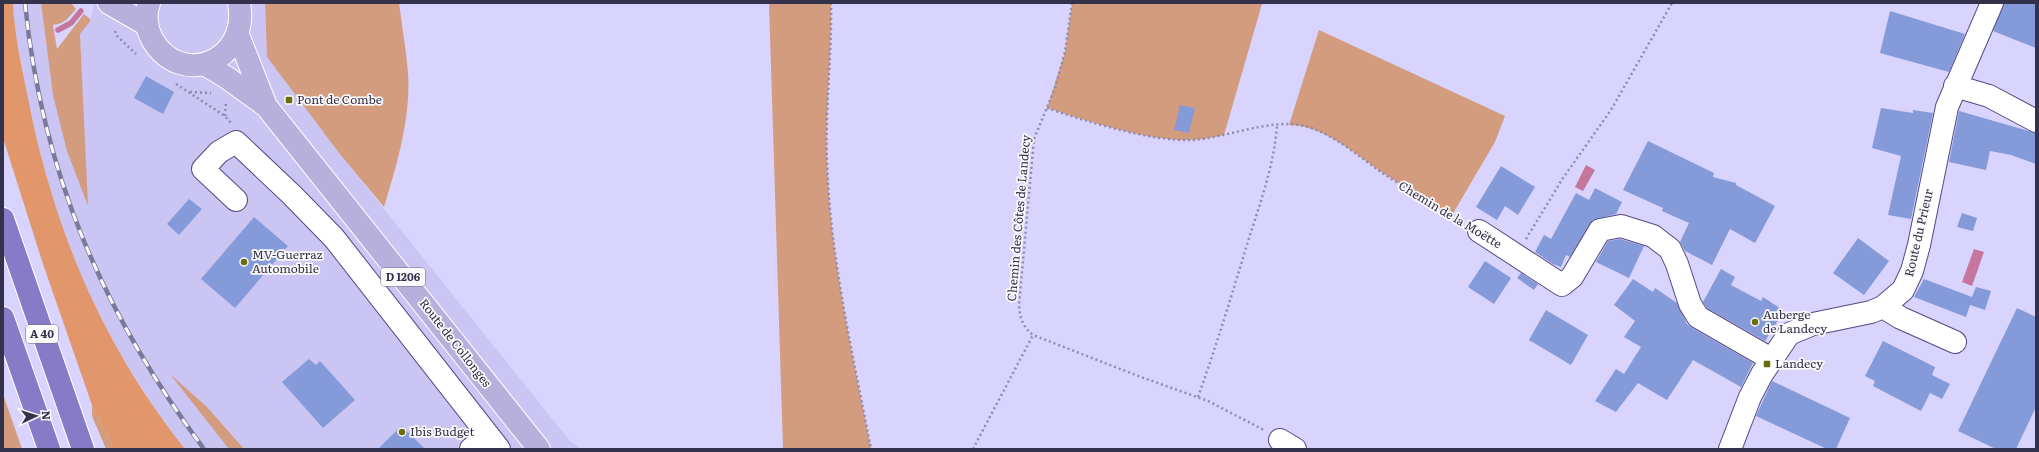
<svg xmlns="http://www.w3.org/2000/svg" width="2039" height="452" font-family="Literata,serif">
  <rect width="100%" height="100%" fill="#d8d4fe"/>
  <path fill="#cac5f3" d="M13,3H41L53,95L87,204L80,34L91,20L94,3H265L267,57L339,153L570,441L581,449H185L163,421L128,366L98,315L72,258L50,194L31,114L14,26Z"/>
  <path fill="#d39c7e" d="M41,3H71L76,9C69,17 65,24 53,25L57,49L84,14L91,20L80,34L88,206L67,151L53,95Z
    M265,3H399C402,26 406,49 408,73C411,117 397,165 384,207L339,153L267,57Z
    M769,3H831C832,56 825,108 827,161C830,258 853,354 871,449H783Z
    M1072,3L1262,4L1224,135C1211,138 1198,140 1184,140C1145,140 1085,120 1047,108L1065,52Z
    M1319,30L1505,116L1495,142L1452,215C1430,202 1407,189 1386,175C1356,155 1326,126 1289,125Z
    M170,374L207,407L244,449H229Z
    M3,394L22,449H3Z
    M92,405L114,449H106L92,416Z"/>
  <path fill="#e2966b" d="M3,3H13C14,33 21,63 27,93C52,226 101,343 185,449H114L92,405L43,264L3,138Z"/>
  <path fill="#c4769d" d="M1586,165L1595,170L1583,191L1575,187Z
    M1974,249L1984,252L1972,286L1962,282Z"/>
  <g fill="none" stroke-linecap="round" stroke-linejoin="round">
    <path stroke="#c4769d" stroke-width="5.5" d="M58,30L71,23L81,11"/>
  </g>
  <path fill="#859ad9" d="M2004,3H2036V48L1993,31Z
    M1890,11L1965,34L1949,72L1880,53Z
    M146,76L174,92L163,114L134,98Z
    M1180,105L1195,108L1189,133L1174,130Z
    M1881,108L1913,113V110L1933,113L1911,219L1888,215L1901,156L1872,148Z
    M1959,111L2036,133V164L2011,155L1990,151L1986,170L1949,162Z
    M1648,141L1714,173L1713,177L1736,183V185L1775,206L1755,243L1730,229L1712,265L1685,251L1680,242L1689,223L1662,211L1663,208L1623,190Z
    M1501,166L1535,187L1518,215L1505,206L1497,220L1476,207Z
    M1595,188L1622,202L1616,214L1593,220L1570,257L1566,255L1561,267L1553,264L1535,252L1544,235L1551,239L1576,193L1589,200Z
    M189,199L202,209L179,235L167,224Z
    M1962,213L1977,218L1973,231L1957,227Z
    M254,217L288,246L235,308L201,279Z
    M1858,238L1889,261L1864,295L1833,273Z
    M1620,239L1644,246L1629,278L1596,262L1608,241Z
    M1485,261L1511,278L1494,304L1468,287Z
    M1721,269L1735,277L1731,285L1761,301L1763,297L1784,311L1765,341L1707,308L1703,302Z
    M1521,273L1538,284L1534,290L1517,278Z
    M1633,279L1653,292L1655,288L1677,303L1687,324L1692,328L1753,363L1741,387L1693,360L1667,400L1638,383L1616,412L1595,401L1616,369L1624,374L1641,347L1624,337L1635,321L1614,305Z
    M1924,279L1972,297L1976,287L1991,291L1985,310L1970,305L1966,317L1914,297Z
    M2017,308L2036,317V407L2016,449H1996L1958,431Z
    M1546,310L1588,335L1571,365L1529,340Z
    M1883,341L1935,367L1932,375L1950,384L1942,399L1930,393L1921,411L1873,386L1875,381L1865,376Z
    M309,359L316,365L320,361L355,400L323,428L282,382Z
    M1772,381L1850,418L1836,449H1827L1756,416Z
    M402,426L425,449H378L394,433Z"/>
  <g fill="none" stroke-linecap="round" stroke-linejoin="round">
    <defs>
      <path id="minor" d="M1955,86L1989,96L2036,121
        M236,200L203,169L219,152L236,142L292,195L334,238L499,449
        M1479,231L1562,285L1572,277L1600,230L1621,226L1653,236L1670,249L1677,264L1690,304L1698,317L1771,359
        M1883,307L1901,318L1955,342
        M1280,440L1295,449
        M471,449L488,435
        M1730,449L1750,397L1762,374L1789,334L1813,324L1871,312L1883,307L1903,290L1912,271L1919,245L1947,107L1992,3"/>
      <path id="major" d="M109,3L147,25
        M149,3C145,14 146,28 152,39C180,89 250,62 239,3
        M238,35L266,106
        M204,64L226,77L266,106L539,449"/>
      <path id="highway" d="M3,219L83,449
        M3,318L49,449"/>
    </defs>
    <use href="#minor" stroke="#534984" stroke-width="24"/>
    <use href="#major" stroke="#fff" stroke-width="24"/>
    <use href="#highway" stroke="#fff" stroke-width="24"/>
    <path stroke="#8e8aad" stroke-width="2.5" stroke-dasharray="2 3" stroke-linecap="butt" d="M831,3C832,56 825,108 827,161C830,258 853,354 871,449
      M1072,3L1065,52L1055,88L1034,139L1019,305C1020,318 1022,326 1033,335L1141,377L1208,401L1264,430
      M115,31L117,36L136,54
      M176,84L225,116L231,123
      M190,92L211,93
      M1047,108C1088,122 1152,142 1194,140C1229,137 1271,118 1305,126C1335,134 1361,159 1387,176C1412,192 1437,207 1462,221
      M225,116L226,102
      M1526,239L1563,178L1611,110L1672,3
      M1198,397C1217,344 1233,291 1249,238C1261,201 1274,164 1277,126
      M973,449L1033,335"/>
    <use href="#minor" stroke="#fff" stroke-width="22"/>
    <use href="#major" stroke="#b7b0dd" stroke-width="22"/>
    <use href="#highway" stroke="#877bc7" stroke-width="22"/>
    <defs>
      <path id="rail" d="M25,3C42,173 103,313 204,449"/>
    </defs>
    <use href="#rail" stroke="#7b7899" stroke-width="4.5"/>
    <use href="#rail" stroke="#fafafa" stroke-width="3" stroke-dasharray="9" stroke-linecap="butt"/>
  </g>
  <g fill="#6c6c0c" stroke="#fafafa" stroke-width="1.5">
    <rect x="285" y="96" width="8" height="8" rx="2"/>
    <circle cx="244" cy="262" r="4"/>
    <circle cx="1755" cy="322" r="4"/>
    <rect x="1763" y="360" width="8" height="8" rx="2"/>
    <circle cx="402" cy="432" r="4"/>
  </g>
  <g text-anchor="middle" stroke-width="3.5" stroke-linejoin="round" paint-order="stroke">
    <g fill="#fafafa" stroke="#6f6d80" stroke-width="1">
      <rect x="381" y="268" width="44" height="18" rx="3"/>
      <rect x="26" y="325" width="32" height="18" rx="3"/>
    </g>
    <g font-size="11" font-weight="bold" fill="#34314c">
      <text x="403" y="281">D 1206</text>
      <text x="42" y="338">A 40</text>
    </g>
    <g font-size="12" fill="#34314c" stroke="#fafafa" text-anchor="start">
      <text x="297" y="104">Pont de Combe</text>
      <text x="252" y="259">MV-Guerraz<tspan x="252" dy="14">Automobile</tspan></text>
      <text x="1763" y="319">Auberge<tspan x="1763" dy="14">de Landecy</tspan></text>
      <text x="1775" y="368">Landecy</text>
      <text x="410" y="436">Ibis Budget</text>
    </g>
    <g font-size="12" fill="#34314c" stroke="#fafafa">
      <text transform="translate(1450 215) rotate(31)" y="4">Chemin de la Moëtte</text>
      <text transform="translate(1019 218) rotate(-85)" y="4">Chemin des Côtes de Landecy</text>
      <text transform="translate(1919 233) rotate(-77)" y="4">Route du Prieur</text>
      <text transform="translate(455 343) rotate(52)" y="4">Route de Collonges</text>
    </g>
  </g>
  <rect width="2039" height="452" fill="none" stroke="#34314c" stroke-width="8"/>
  <g transform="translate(36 416) rotate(86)" stroke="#fafafa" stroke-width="3" paint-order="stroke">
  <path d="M0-3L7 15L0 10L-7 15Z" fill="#34314c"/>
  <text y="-6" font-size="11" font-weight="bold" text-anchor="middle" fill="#34314c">N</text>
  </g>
</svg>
